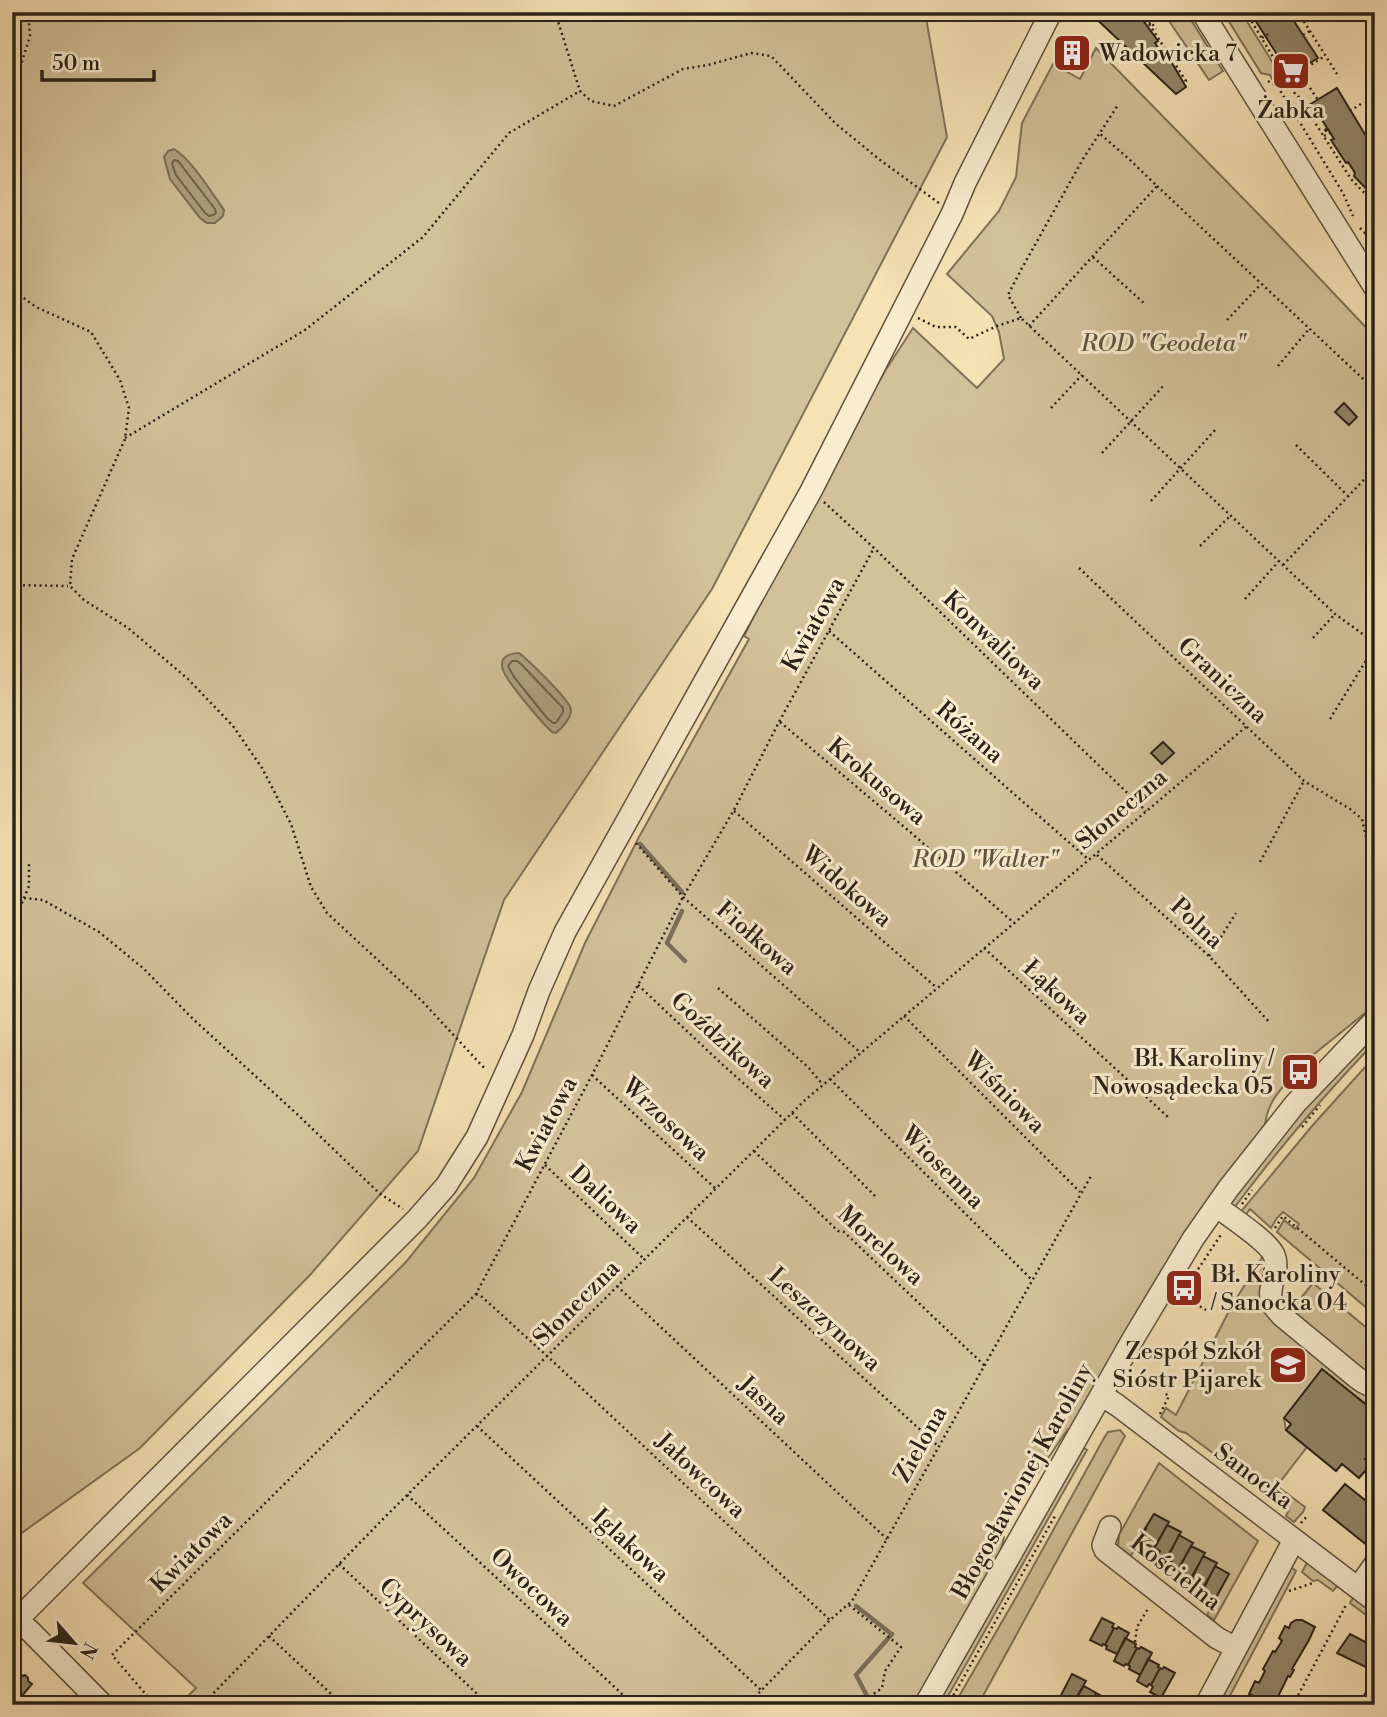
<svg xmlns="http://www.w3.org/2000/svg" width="1387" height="1717" font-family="'Libre Bodoni',serif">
  <rect width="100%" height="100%" fill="#f6e2b5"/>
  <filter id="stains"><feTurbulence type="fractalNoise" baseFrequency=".00286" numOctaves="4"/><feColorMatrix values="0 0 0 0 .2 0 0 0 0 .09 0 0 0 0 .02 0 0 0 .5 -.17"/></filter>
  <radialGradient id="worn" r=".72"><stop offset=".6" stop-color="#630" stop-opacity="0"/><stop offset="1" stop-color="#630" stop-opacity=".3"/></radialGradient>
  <path fill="#d3c19a" stroke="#7e7259" stroke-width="2" d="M12,12H925L947,137L712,589L504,900L418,1151L310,1275L140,1448L12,1540Z
    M1163,12H1186L1223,71L1209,80Z
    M1223,12H1241L1283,79L1281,82L1272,79L1270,75L1261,73Z
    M1096,48L1271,227L1375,337V1005L1308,1059L1300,1068L1297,1066L1286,1078L1288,1082C1275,1094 1266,1108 1265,1127L1073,1429H1068C1058,1443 1049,1458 1039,1471C1023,1493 1010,1505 1000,1531L1004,1537L998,1562L916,1705H179L196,1688L83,1583L406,1262L474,1178L522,1092L585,943L639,837L749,639L744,636L762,600L867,402L885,371L913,328L977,388L1004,359L999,332L992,316L947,274L999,211L1016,177L1022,123L1053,64L1080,79Z
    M1372,1034L1375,1037V1042C1323,1096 1276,1152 1231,1212L1229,1202L1269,1149Z
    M1375,1056V1315L1277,1232L1284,1220L1295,1229L1299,1224L1283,1212L1277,1218L1271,1228L1250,1209L1244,1217L1239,1214L1312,1126Z
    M1265,1253L1268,1256L1267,1300L1375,1393V1411L1322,1370L1284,1418L1286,1430L1307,1447L1277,1486L1305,1507L1303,1512L1294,1522L1286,1516L1289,1510L1186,1433L1179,1431L1161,1417L1166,1408L1176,1415L1231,1307Z
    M1313,1283L1375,1335V1383L1288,1314Z
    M1120,1430L1125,1436L978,1705H954L1018,1594L1104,1438L1108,1432Z
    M1081,1447L1087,1450L943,1705H935Z
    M1159,1463L1258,1541L1214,1620L1207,1615L1229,1574L1215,1566L1216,1564L1203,1556L1204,1553L1191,1546L1179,1535L1180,1532L1167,1525L1168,1522L1154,1514L1145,1528L1131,1556L1118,1546L1119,1535Z
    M1308,1561L1375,1609L1374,1621L1350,1603L1353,1598L1337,1586L1333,1591L1318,1580L1313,1581L1302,1572Z
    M1289,1565L1296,1571L1225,1705H1213Z"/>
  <path fill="#b1a180" stroke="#7b6e56" stroke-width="2" d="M174,149C191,159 212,193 224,210L223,216L215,223H207L200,218L170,179L164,157L168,151Z
    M519,653C528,660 571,701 571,710C571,718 562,728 556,733L552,732C541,722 532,710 522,698C512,685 484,655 519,653Z"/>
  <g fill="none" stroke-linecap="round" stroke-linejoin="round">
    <path stroke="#6e624c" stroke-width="2" d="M174,160L178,161L215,209L216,213L213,215L209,216L205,213L176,175L172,164Z
      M512,661H517L521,664L563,708V712L556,723H553L547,718L514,677L508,666Z"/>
    <path stroke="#7b6e56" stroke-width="4.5" d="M640,844L682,892
      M682,911L667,943L685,961
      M856,1606L889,1632
      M867,1696L856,1675L892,1634
      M869,1700L871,1705"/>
  </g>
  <path fill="#94866a" stroke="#2a2218" stroke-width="2" d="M1089,12H1135L1142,19L1158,41L1155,43L1161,52L1164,50L1165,51L1162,53L1168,62L1171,60L1172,63L1186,87L1176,94Z
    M1250,12H1288L1318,58L1290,75Z
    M1337,88L1375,151V198L1354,176L1355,173L1348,162L1346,163L1331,140L1334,139L1328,129L1326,131L1325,130L1327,128L1321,118L1318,119L1309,105Z
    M1344,403L1357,417L1349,425L1335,412Z
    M1163,742L1174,753L1162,764L1151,753Z
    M1322,1369L1375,1412V1459L1369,1454L1365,1459L1371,1464L1359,1478L1342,1464L1336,1471L1286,1430L1291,1424L1284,1418Z
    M1345,1484L1365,1500L1375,1487V1547L1373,1550L1323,1510Z
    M1154,1514L1169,1522L1154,1549L1146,1544L1148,1541L1141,1537L1146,1529H1145Z
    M1167,1525L1181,1532L1166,1559L1158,1555L1160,1551L1154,1548Z
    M1179,1535L1193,1543L1178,1570L1170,1565L1172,1562L1167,1559Z
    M1191,1546L1205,1553L1190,1580L1182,1576L1184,1572L1178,1569Z
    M1203,1556L1217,1563L1202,1590L1194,1586L1196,1582L1191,1580Z
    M1215,1566L1229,1574L1214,1601L1206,1597L1208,1593L1203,1590Z
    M1102,1618L1114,1624L1112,1627L1114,1628L1105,1645L1103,1644L1102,1646L1090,1640Z
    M1296,1620H1302L1315,1627L1309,1640L1292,1669L1294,1670L1290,1677L1288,1676L1274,1705H1250L1252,1695L1249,1694L1255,1681L1259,1683L1265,1671L1263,1669L1273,1651L1275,1652L1282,1641L1279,1638L1285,1626L1289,1628L1291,1623Z
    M1118,1627L1129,1633L1117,1654L1106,1649L1107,1646L1105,1645L1114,1628L1117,1629Z
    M1350,1634L1375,1647V1705H1359L1372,1681L1368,1668L1337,1653Z
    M1125,1638L1136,1644L1135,1647L1137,1648L1128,1665L1126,1664L1124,1666L1114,1661Z
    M1141,1647L1152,1653L1140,1675L1129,1669L1130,1666L1128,1665L1137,1648L1139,1649Z
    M1148,1659L1159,1665L1158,1667L1160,1668L1151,1685L1149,1684L1147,1687L1137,1681Z
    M1164,1667L1175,1673L1161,1698L1150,1692L1153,1687L1151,1685L1160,1668L1162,1669Z
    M18,1672L23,1676L25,1675L28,1678V1681L32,1684L16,1703L14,1702L12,1704V1677Z
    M1072,1674L1086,1681L1072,1705H1067L1062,1702L1060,1697Z
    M1084,1686L1096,1693L1090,1705H1072Z
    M1096,1693L1109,1700L1107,1705H1090Z"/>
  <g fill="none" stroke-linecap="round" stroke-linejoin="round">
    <defs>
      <path id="minor" d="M1202,12L1375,288
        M1216,1206C1229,1216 1268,1241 1274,1255C1281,1271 1266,1287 1272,1303C1274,1308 1279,1312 1282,1316L1356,1377L1363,1382L1375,1388
        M1101,1395L1117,1405L1375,1601
        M1110,1527L1103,1545L1105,1550L1217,1638L1236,1648
        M1358,1588L1375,1564
        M12,1617L29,1630L103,1705
        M17,1620L417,1219L446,1186L477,1137L523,1035L539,991L565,932L811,491L952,214L965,183L1051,12
        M925,1705L1133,1339L1193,1239L1228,1189L1295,1104L1375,1020
        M1206,1705L1294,1540"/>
    </defs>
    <use href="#minor" stroke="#5d523f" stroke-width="24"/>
    <path stroke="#2a2218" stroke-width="2.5" stroke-dasharray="2 3.5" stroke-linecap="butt" d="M555,12L580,91L591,101L614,106L683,69L708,65L751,53L771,56L835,123L880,160L939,203
      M1138,12L1149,24L1186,81L1183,83
      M1246,12L1297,97
      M1298,12L1337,74
      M1149,24L1151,22L1156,29
      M1303,35L1310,31
      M1262,38L1268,34
      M1166,59L1173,54L1178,62
      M1288,79L1325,56
      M1268,81L1277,86L1288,103L1343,193L1353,216
      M1310,88L1318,100
      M12,94L30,36L28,12
      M1298,96L1351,179L1375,204
      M1350,111L1364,102
      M1324,136L1330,133
      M1366,136L1375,131
      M1157,186L1375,390
      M1360,228L1368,236L1375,247
      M1093,257L1146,305
      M12,287L14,291L36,307L91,332L120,380L129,408L125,439L72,559L70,586L84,600L128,628L188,679L233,726L262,768L291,824L311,887L327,913L422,1001L486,1070
      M918,318L936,327H956L969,339L997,326L1021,318L1335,614L1375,643
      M1021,318L1008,295L1022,268L1083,159L1118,105
      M1227,320L1261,284
      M1029,326L1157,186L1129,159L1099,133
      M1278,366L1309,329
      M1051,408L1082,375
      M125,438L305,330L423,237L509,133L580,91
      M1296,445L1348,496
      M1102,453L1165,384
      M1151,501L1215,430
      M824,502L874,548L1146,811
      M1200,546L1231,515
      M1283,565L1375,468
      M1079,568L1304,781L1350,809L1362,819L1366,837L1375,843
      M12,585L68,586
      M1245,599L1279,561
      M829,631L1089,860
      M1313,638L1335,614
      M1330,719L1375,646
      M780,722L909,831L1014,923
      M734,811L937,988
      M636,843L683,897L861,1053
      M1097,855L1209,956L1270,1023
      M1260,862L1304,781
      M24,898L43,900L99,932L143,968L193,1019L298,1115L379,1193L403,1209
      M12,923L19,910L29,886V863
      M984,948L1168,1117
      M1209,956L1236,913
      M638,985L724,1066L785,1120
      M718,988L808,1067L823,1085
      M904,1016L1080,1192
      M592,1075L716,1189
      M830,1079L1031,1279
      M792,1113L875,1196
      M1302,1127L1320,1105
      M754,1151L838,1231L844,1232L984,1365
      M545,1165L644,1259
      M1242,1204L1252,1190
      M687,1217L938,1446
      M1275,1228L1283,1216L1375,1293
      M1189,1283L1222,1233
      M617,1286L887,1539
      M476,1294L481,1296L547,1356L830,1620
      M1181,1295L1206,1310
      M1160,1414L1169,1396L1164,1393
      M477,1426L761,1690
      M407,1495L634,1705
      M1301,1523L1308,1515
      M339,1564L489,1705
      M12,1587L20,1592
      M1289,1591L1313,1583
      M849,1605L901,1647L885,1671L882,1688L865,1700L862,1705
      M269,1636L343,1705
      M1135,1642L1137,1627L1149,1607
      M155,1705L112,1655L476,1294L592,1075L683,897L734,810L779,722L874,548
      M202,1705L384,1518L804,1101L1247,726
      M747,1705L830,1620L852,1601L1091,1176
      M948,1705L1055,1516
      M1293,1705L1346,1605"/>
    <use href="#minor" stroke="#f9eccf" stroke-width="21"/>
  </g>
  <defs>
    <symbol id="building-square" viewBox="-11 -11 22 22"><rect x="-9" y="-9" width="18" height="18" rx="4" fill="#8f2418" stroke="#f9eccf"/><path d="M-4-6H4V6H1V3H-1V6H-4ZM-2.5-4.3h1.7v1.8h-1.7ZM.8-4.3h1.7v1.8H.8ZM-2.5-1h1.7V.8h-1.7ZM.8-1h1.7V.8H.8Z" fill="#fff"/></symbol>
    <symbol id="supermarket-square" viewBox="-11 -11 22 22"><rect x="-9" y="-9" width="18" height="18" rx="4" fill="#8f2418" stroke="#f9eccf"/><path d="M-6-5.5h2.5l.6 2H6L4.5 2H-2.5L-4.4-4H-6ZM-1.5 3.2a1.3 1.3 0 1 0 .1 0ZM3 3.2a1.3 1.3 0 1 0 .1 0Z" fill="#fff"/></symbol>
    <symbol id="bus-square" viewBox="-11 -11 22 22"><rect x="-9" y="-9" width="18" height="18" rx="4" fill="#8f2418" stroke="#f9eccf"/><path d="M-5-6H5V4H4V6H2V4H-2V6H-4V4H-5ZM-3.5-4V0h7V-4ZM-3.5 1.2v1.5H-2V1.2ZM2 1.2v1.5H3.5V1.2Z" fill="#fff"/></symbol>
    <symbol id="school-square" viewBox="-11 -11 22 22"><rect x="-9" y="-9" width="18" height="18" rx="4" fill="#8f2418" stroke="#f9eccf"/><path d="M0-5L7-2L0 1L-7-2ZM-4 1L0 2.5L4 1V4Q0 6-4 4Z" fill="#fff"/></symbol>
  </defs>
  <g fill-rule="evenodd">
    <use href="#building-square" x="1050" y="31" width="44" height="44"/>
    <use href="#supermarket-square" x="1269" y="49" width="44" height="44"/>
    <use href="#bus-square" x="1278" y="1050" width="44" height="44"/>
    <use href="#bus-square" x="1162" y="1266" width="44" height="44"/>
    <use href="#school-square" x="1266" y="1343" width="44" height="44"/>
  </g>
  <g text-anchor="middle" stroke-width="6" stroke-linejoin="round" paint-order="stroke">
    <g font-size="24" fill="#2a2218" stroke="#f9eccf" text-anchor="start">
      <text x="1099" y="61">Wadowicka 7</text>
      <text x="1291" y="118" text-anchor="middle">Żabka</text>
      <text x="1273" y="1066" text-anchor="end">Bł. Karoliny /<tspan x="1273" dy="28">Nowosądecka 05</tspan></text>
      <text x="1211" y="1282">Bł. Karoliny<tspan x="1211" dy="28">/ Sanocka 04</tspan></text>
      <text x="1261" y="1359" text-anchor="end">Zespół Szkół<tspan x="1261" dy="28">Sióstr Pijarek</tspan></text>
    </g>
    <g font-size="24" font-style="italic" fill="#5d523f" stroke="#f9eccf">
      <text x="1163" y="351">ROD "Geodeta"</text>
      <text x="985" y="867">ROD "Walter"</text>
    </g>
    <g font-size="24" fill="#2a2218" stroke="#f9eccf">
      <text transform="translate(813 624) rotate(-61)" y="8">Kwiatowa</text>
      <text transform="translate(994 640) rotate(44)" y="8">Konwaliowa</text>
      <text transform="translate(1223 680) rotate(43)" y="8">Graniczna</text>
      <text transform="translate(970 732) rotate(41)" y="8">Różana</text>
      <text transform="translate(877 781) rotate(40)" y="8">Krokusowa</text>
      <text transform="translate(1121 809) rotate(-40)" y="8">Słoneczna</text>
      <text transform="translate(847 886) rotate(41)" y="8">Widokowa</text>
      <text transform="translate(1197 923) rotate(43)" y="8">Polna</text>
      <text transform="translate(757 938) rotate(41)" y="8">Fiołkowa</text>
      <text transform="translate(1057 992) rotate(43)" y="8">Łąkowa</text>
      <text transform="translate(723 1040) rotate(42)" y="8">Goździkowa</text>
      <text transform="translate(1005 1092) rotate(45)" y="8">Wiśniowa</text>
      <text transform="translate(666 1119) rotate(43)" y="8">Wrzosowa</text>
      <text transform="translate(546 1124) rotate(-62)" y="8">Kwiatowa</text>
      <text transform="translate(943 1167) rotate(45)" y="8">Wiosenna</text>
      <text transform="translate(606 1199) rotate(43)" y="8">Daliowa</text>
      <text transform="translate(881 1245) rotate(42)" y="8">Morelowa</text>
      <text transform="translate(576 1303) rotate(-45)" y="8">Słoneczna</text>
      <text transform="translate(825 1319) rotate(42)" y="8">Leszczynowa</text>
      <text transform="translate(764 1400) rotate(43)" y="8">Jasna</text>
      <text transform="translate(920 1444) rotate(-61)" y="8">Zielona</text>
      <text transform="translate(701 1475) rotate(43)" y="8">Jałowcowa</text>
      <text transform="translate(1254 1476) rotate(37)" y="8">Sanocka</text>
      <text transform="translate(1022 1481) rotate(-61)" y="8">Błogosławionej Karoliny</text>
      <text transform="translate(631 1545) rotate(43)" y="8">Iglakowa</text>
      <text transform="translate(191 1552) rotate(-45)" y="8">Kwiatowa</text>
      <text transform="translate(1176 1572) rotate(38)" y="8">Kościelna</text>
      <text transform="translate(532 1587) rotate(43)" y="8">Owocowa</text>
      <text transform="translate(426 1622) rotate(43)" y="8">Cyprysowa</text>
    </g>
  </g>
  <rect width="1387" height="1717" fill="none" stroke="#f6e2b5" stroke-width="42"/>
  <rect x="14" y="14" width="1359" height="1689" fill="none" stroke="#2a2218" stroke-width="3.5"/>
  <rect x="21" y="21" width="1345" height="1675" fill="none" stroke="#2a2218" stroke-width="2"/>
  <g transform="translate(74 1643) rotate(118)" stroke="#f9eccf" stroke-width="5" paint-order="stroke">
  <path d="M0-5L12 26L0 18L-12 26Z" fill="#2a2218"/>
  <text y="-10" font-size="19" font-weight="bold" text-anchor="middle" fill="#2a2218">N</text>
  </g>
  <path d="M42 70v10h112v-10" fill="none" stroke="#2a2218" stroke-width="3.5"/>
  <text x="52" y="70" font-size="21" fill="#2a2218" stroke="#f9eccf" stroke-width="5" paint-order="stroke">50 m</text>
  <rect width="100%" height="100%" filter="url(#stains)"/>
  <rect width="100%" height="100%" fill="url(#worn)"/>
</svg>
